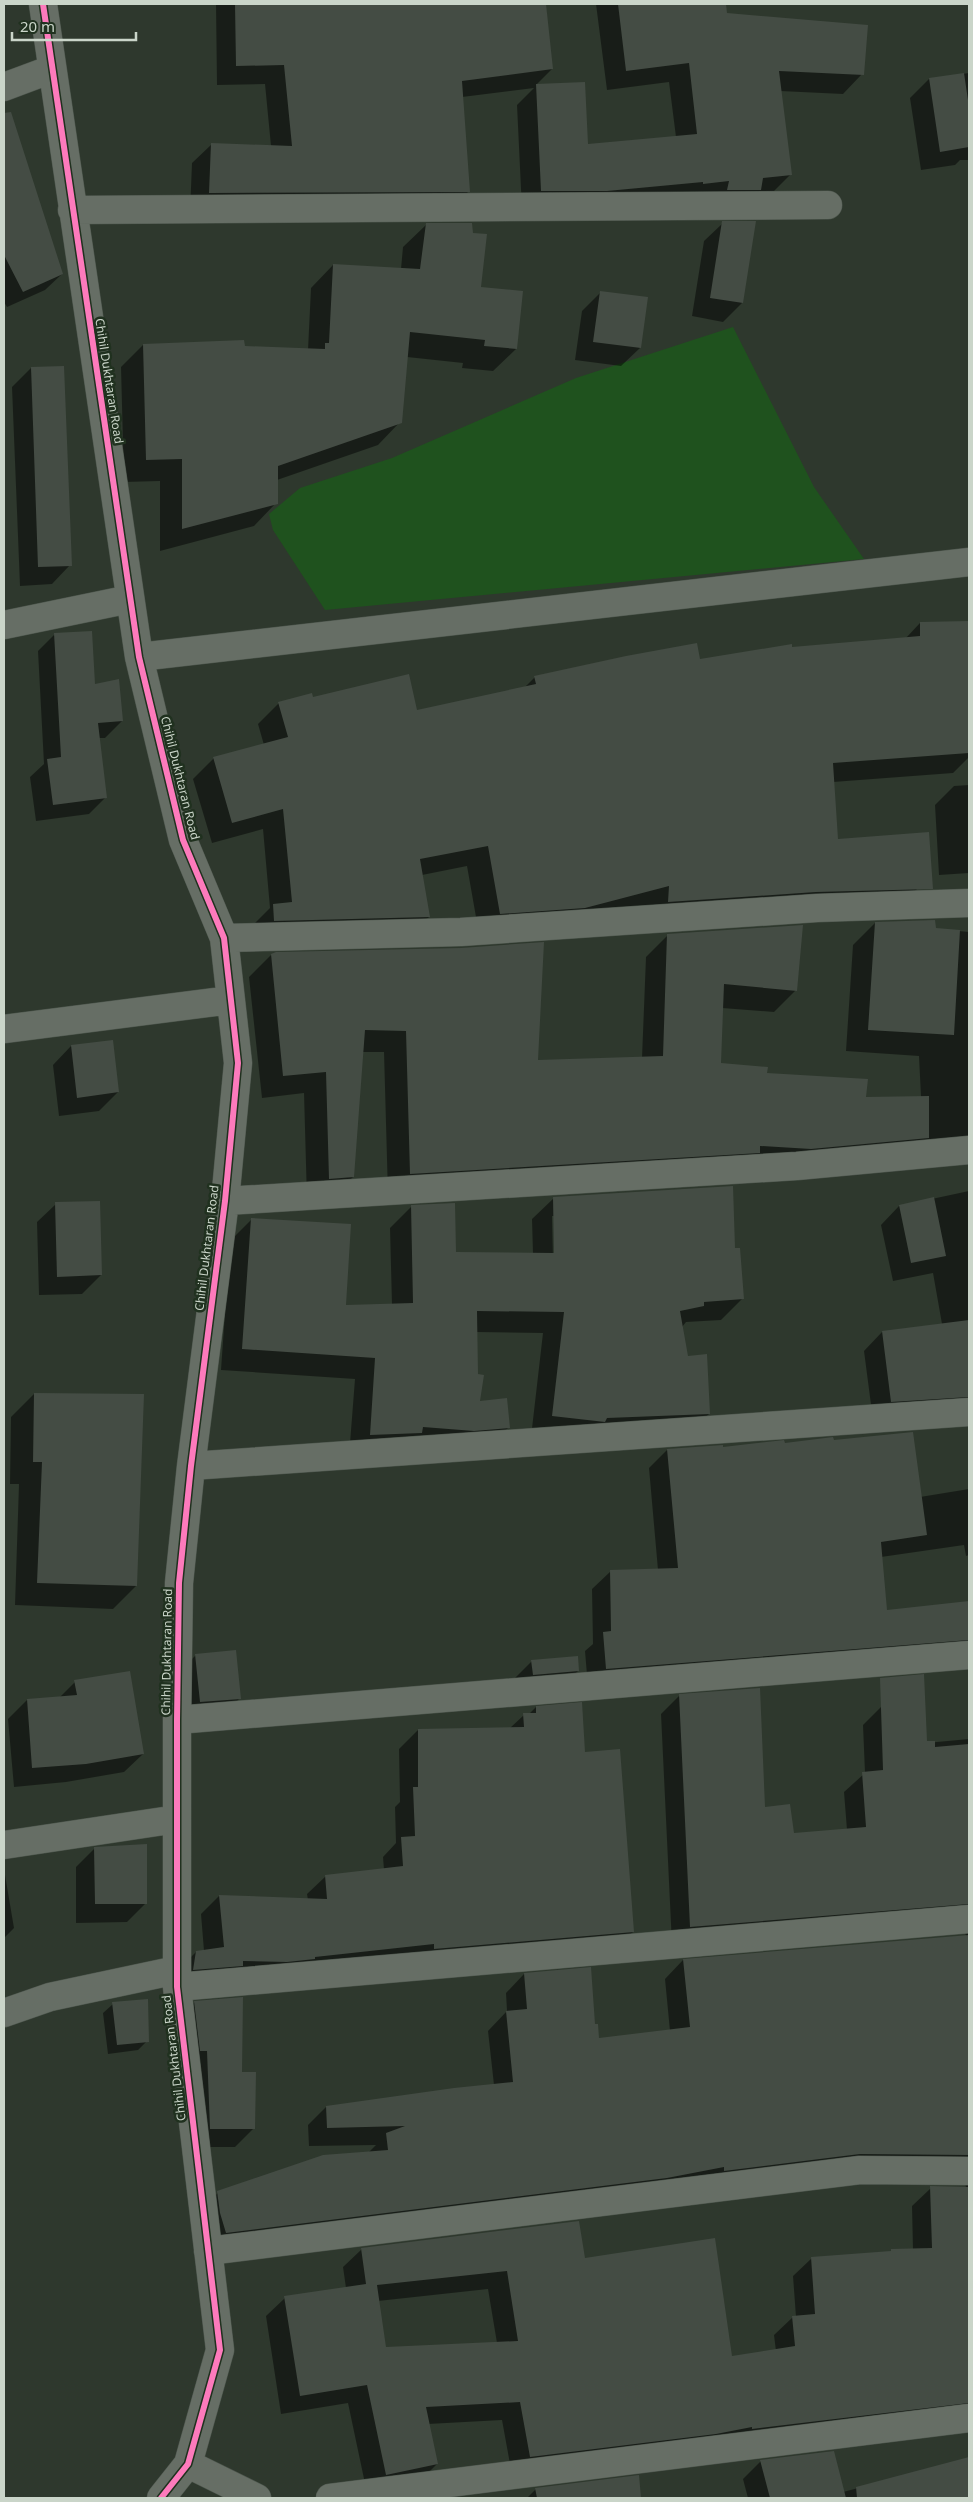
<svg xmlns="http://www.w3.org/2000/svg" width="973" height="2502" font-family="'Noto Sans',sans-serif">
  <rect width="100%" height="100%" fill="#2e382d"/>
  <path fill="#1f521e" d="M733,327L814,487L864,559L325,610L273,530L269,514L300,488L392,458L576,378Z"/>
  <path fill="#0007" fill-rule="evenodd" d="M216,4H545L552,69L536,85L584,83L587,145L676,137L669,82L607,90L596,4H725L726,14L862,74L843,94L780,91L790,175L771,194L522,210L517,105L534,88L462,97L469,191L449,211L190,212L192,163L212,144L271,146L265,84L217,85Z
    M969,73V160H960L955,165L921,170L910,98L929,79Z
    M10,114L62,274L45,290L7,307L4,302V117Z
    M723,223L742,303L723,322L692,316L704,241Z
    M426,225L472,234L480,288L516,349L493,371L462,368L463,363L407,357L400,422L378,445L277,480L276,503L254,526L160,551V481L124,482L121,367L143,345L308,350L311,288L333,265L401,269L403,247Z
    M601,292L640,348L621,366L575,360L582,311Z
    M31,368L70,565L52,584L20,586L12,387Z
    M920,623H969V757L953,773L833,782L837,840L931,875L910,896L479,934L467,866L422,875L429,917L408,937L252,926L270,908L263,829L212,843L193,779L214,758L264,745L258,724L279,703L312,699L416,711L524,688L535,677L699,661L791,648L905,639Z
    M54,635L122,721L105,738H99L106,797L89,814L36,821L30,777L44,764L38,651Z
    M969,785V873L939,875L935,805L954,786Z
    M875,923L969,932V1160L388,1195L384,1052H362L353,1177L331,1199L307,1200L304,1093L262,1098L249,977L271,955L461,949L537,1061L642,1058L646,957L668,935L796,990L774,1012L722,1008L720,1064L865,1099L921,1097L919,1056L846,1051L853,945Z
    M71,1046L118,1092L99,1111L59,1116L53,1065Z
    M969,1191V1415L873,1420L864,1351L882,1332L942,1324L933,1273L893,1281L881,1225L899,1206Z
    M554,1198L733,1249L742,1299L721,1320L686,1322L682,1327L687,1358L709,1414L687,1435L531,1437L543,1333L476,1332L478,1402L508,1428L487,1449L349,1456L355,1379L221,1370L230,1241L252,1219L344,1306L392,1305L390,1228L411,1207L455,1253L533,1254L532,1219ZM552,1216H555L556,1259H553Z
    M56,1204L101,1275L82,1294L39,1295L37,1222Z
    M34,1394L136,1586L113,1609L15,1605L19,1484H10L11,1417Z
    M833,1442L920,1497L969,1489V1555L966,1556L964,1545L881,1557L886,1611L968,1603L969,1643L588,1687L585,1651L593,1644L592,1589L611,1571L658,1570L649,1468L667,1450Z
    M196,1655L239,1699L221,1717L182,1721L177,1674Z
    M532,1661L578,1671L559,1690L513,1680Z
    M75,1682L143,1754L124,1772L66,1782L14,1787L8,1719L27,1700L59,1698Z
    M679,1696L764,1808L793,1835L847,1830L844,1792L865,1773L863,1725L881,1707L926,1743L969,1739V2419L512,2475L502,2420L428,2424L437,2464L418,2483L367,2493L348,2403L281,2414L266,2316L285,2298L346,2288L343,2267L362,2249L584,2259L731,2358L776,2351L774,2335L793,2317H796L793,2276L812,2258L913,2250L912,2206L931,2188H966L965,2182L951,2173L208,2251L199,2211L218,2193L368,2153L376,2145L309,2146L308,2125L326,2107L494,2085L488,2031L507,2011L506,1993L524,1974L594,2025L598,2039L670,2031L665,1979L683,1960L966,1936L964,1929L672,1945L661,1714ZM488,2289L497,2343L385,2349L378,2301Z
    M536,1707L633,1932L614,1950L268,1980L177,1971L196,1952L204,1951L201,1914L219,1896L308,1900L307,1894L326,1876L384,1870L383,1857L396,1843L395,1807L400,1802L399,1749L418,1730L510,1728L524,1715L529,1714Z
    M95,1848L146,1903L127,1922L76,1923V1867Z
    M4,1869L14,1928L4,1938Z
    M195,2002L241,2074L254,2128L235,2147H191L176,2021Z
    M113,2004L147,2041L138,2050L108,2054L103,2013Z
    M969,2459V2498H748L743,2479L761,2461L843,2492Z
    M638,2476L640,2498H523L528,2497L536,2489Z"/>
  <path fill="#444c44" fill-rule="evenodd" d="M235,4H546L553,69L462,81L470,192L209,193L211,143L292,146L284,65L236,66Z
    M618,4H726L727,13L868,25L864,75L779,71L792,175L763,178L761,190H727L729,181L703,184V182L607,191H541L536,84L585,82L588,144L697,134L689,63L626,71Z
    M964,73L969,107V147L940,152L929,78Z
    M11,112L63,274L23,292L4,255V113Z
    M722,221H756L743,303L710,298Z
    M426,223H472L473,233L487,234L481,287L523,291L517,349L484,346L485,340L410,332L402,423L278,466V504L182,529V459L146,460L143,344L244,340L245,346L325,349V343H329L333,264L420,269Z
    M600,291L648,297L641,348L593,342Z
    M64,366L72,566L38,567L31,367Z
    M969,621V753L833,763L838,839L929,832L933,889L816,892L668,902L669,886L585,908L500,914L488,846L420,859L430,917L274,921L273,904L292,902L283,809L232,823L213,757L288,737L278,702L312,693L313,697L409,674L417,710L536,684L534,676L626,656L697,643L700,659L792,644V647L920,636V622Z
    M92,631L95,684L119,679L123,721L98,723L107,798L53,805L47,759L61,757L54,633Z
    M935,920L936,928L960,930L954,1035L868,1030L875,922Z
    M803,925L797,991L724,984L721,1063L768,1067L767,1073L868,1079L866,1097L929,1096V1138L811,1149L760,1146V1153L410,1174L406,1031L365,1030L354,1177L329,1179L326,1072L283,1076L271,954L276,952L461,948L544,942L538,1060L663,1056L667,934Z
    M113,1040L119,1092L77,1098L71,1045Z
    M733,1186L735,1248H740L744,1299L704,1302V1306L680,1311L688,1356L707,1354L710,1414L607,1418L605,1422L552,1416L564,1312L477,1311L478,1374L484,1375L480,1401L507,1398L510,1428L474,1431L423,1427L422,1433L370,1435L375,1358L242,1349L251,1218L351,1224L346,1305L413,1303L411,1205L455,1203L456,1252L554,1253L553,1197Z
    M934,1197L946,1256L911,1263L899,1205Z
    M100,1201L102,1275L57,1277L55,1202Z
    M969,1320V1397L891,1402L882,1331Z
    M34,1393L144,1394L137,1586L37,1583L42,1462H33Z
    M913,1432L927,1535L881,1542L887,1610L969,1601V1640L606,1669L603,1632L611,1631L610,1570L678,1568L667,1449L723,1445V1447L784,1440L785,1443L833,1437L834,1440Z
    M236,1650L241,1699L200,1702L195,1654Z
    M578,1656L579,1671L533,1675L531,1660Z
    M130,1671L144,1754L86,1764L32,1768L27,1699L77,1695L74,1680Z
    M924,1674L927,1741H935V1747L969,1744V1904L690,1927L679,1694L760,1688L765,1807L790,1804L794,1833L866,1827L862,1772L883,1770L880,1678Z
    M582,1702L585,1752L620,1749L634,1932L434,1949V1944L315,1957V1959L287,1962L243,1961V1966L193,1970L196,1951L224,1947L219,1895L327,1899L325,1875L403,1866L401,1837L415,1836L413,1787H418V1729L524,1727L523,1713H536V1706Z
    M147,1844V1904H95L94,1847Z
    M969,1935V2155L860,2154L724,2171V2167L667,2178L226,2233L220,2213L217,2191L323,2155L388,2150L386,2133L405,2126L327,2128L326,2106L454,2088L513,2082L506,2011L527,2009L524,1973L591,1967L595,2024H598L599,2038L690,2027L683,1959Z
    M243,1997L242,2072H256L255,2129H210L207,2051H200L194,2001Z
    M148,1999L149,2042L117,2045L112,2002Z
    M930,2186L969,2187V2403L752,2429V2427L716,2434L530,2457L520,2402L426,2407L438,2464L386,2475L367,2385L300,2396L284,2296L366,2284L361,2248L579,2221L585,2258L715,2238L732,2356L795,2346L792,2316L815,2314L811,2257L891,2251V2249L932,2248ZM507,2271L518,2341L386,2347L377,2285Z
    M834,2451L846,2498H770L760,2460Z
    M969,2457V2498H857L856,2487Z
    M639,2475L641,2498H537L535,2488Z"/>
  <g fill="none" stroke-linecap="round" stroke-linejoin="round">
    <defs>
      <path id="minor" d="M43,4L139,657L183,840L224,938L238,1063L225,1201L191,1466L179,1583L177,1720V1987L220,2350L188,2464L161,2498
        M4,87L52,69
        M72,210L828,205
        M4,625L130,599
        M139,657L969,562
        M224,938L461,932L817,908L969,903
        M4,1029L231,1000
        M225,1201L797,1166L969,1150
        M191,1466L969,1412
        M177,1720L969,1655
        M4,1845L177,1819
        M177,1987L969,1919
        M4,2013L50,1997L177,1970
        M208,2251L860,2170L969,2171
        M188,2464L257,2498
        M330,2498L969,2418"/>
    </defs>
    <use href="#minor" stroke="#4d564d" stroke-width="29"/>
    <use href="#minor" stroke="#666e65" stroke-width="28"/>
    <defs>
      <path id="cycleway" d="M43,4L139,657L183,840L224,938L238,1063L225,1201L191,1466L179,1583L177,1720V1987L220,2350L188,2464L161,2498"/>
    </defs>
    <use href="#cycleway" stroke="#20311f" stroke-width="9"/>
    <use href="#cycleway" stroke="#fd7abc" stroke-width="6"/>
  </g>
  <g text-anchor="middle" stroke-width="5" stroke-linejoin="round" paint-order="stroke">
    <g font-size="12" fill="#cad5c9" stroke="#20311f">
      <text transform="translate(109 381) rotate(81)" y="4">Chihil Dukhtaran Road</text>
      <text transform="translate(180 778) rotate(76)" y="4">Chihil Dukhtaran Road</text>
      <text transform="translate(207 1248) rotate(-83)" y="4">Chihil Dukhtaran Road</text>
      <text transform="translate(167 1652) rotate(-89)" y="4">Chihil Dukhtaran Road</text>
      <text transform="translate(174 2058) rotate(-97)" y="4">Chihil Dukhtaran Road</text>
    </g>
  </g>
  <rect width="973" height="2502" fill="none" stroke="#cad5c9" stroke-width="10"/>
  <path d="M12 32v8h124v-8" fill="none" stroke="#cad5c9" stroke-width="2.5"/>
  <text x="20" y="32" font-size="15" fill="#cad5c9" stroke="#20311f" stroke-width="4" paint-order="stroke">20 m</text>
</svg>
